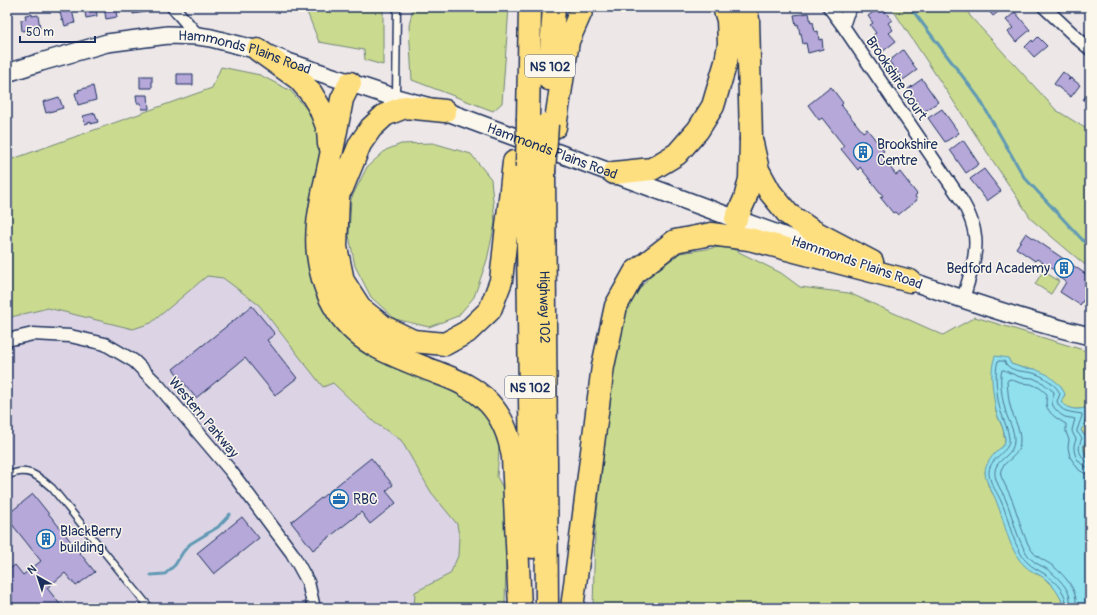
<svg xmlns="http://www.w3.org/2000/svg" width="1097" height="615" font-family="Pangolin,sans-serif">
  <rect width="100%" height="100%" fill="#ede7e8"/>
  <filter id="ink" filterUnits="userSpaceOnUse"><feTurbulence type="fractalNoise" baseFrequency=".025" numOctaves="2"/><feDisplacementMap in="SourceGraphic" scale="8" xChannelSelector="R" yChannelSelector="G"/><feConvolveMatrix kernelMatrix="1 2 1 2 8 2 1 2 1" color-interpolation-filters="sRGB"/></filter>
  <g filter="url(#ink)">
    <path fill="#dcd4e4" d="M207,275L223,278L259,305L286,340L375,423L402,440L431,492L458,524L459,536L458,556L450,574L415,592L414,608H7V318L48,308L133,329L151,323Z"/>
    <path fill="#cadb8f" stroke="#728576" d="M305,7H383V65L365,60L364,50L319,42Z
      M413,7H509L502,103L493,111L412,80L409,26Z
      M891,7H966L970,16L1056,110L1090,131V269L1032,220Z
      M221,67L260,75L291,91L317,121L322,163L308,239L436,381L482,404L500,437L497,477L507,495L505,608H414L415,592L450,574L458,556L459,536L457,524L431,492L401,440L375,423L333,383L323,387L259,305L223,278L207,276L151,323L133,329L48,308L7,318V161L212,88Z
      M433,143L471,154L491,179L495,223L487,260L474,297L458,316L429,327L395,319L371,297L355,266L349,235L351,199L367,167L386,150L401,144Z
      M727,246L781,273L800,287L849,293L943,335L975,317L1090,352V407C1077,410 1071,411 1061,402L1065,394L1035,369L1023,368L1011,364L1008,358L992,376L996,412L1003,429L1005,441L1004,446L997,451L985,472L988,485L997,501L1009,537L1015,552L1034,573L1042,576L1057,591L1062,601L1056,607L1057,608H593L595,529L615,357L625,307L650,276L680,253Z
      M1043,271L1059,281L1051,294L1035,284Z
      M1088,417H1090V460L1083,451V446L1088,439L1081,430L1084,421Z"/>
    <path fill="#90e0ed" stroke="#6199b4" d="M995,356L1002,357L1008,358L1011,364L1023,368L1035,369L1048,375L1061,386L1065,394L1061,402C1071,411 1077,410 1090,407V417H1088L1084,421L1086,424L1085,426L1082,428L1081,430L1083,434L1086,435L1088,439C1080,446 1084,453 1090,460V608L1056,607L1062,601C1057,591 1051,582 1041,576C1036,573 1030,571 1025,566C1009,552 1005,522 997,503C994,493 985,483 985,472C985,465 992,456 997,451C1001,447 1005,446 1005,440C1005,430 1000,422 997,414C995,409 995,403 994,399C992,384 990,370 995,356Z"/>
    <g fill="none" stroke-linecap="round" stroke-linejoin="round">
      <path stroke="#4a7697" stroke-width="1" d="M1061,608C1063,606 1066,604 1066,601C1065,591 1051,577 1043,573C1038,570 1032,567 1028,563C1024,560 1021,554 1019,550C1010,534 1008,515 1000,499C996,490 988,481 989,471C991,456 1011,452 1009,438C1008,429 1004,421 1001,412C997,402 994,371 998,361H1004C1006,363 1006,365 1008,366C1014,372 1025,371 1033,373C1042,375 1057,385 1060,394L1057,401C1060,413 1072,412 1082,414V416L1077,430V432L1082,438C1077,449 1079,452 1085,461L1090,463
        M1068,608C1077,595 1057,576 1047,569C1042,566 1036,564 1031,559C1028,556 1025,551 1023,547C1015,531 1012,514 1005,498C1003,493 999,488 997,482C995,478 994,472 996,467C1001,457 1014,454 1014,441C1015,429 1007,420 1005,409C1002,399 999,379 1002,370H1004L1008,372L1020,377L1033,378L1043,383L1054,392C1054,395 1052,398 1052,402C1052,407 1060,415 1065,417C1069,418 1072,418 1075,419L1072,430C1072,433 1075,437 1076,439C1076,442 1074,443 1074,446C1073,455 1080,467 1090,468
        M1075,608C1081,592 1062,572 1050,564C1045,561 1041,559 1037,556C1033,553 1030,548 1028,544C1019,525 1016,505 1006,487C1004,482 999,475 1001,470C1006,458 1020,458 1020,440C1020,429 1014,419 1011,409C1008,400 1008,390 1007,382L1008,380L1010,379L1020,383L1031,384L1040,388L1047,394C1047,397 1046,400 1046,404C1048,414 1059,420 1066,424V432L1069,440L1068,447L1070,457L1079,470L1084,473L1090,474"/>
      <path stroke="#6199b4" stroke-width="3" d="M910,7L979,98L1024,177L1090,248
        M151,575L165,574L175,565L183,552L190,544L218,527L230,514"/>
    </g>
    <path fill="#b6a8d9" stroke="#1b2f5e" d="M66,7H69L70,10H72L75,23L65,26L63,19L62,20L59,9Z
      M84,7H96L97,16L86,18Z
      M104,7H115L117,17L106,19Z
      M131,7H144L145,12L133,14V12H132Z
      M880,7H885L888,10L885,12L892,20L888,23L893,30L889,33L896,41L882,52L876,43L878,42L873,35L876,33L870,25L873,23L868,16Z
      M989,7H1002L1003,8L993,16L988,10L990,8Z
      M1015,12L1030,30L1016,42L1008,32L1013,28L1006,20Z
      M809,13L811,23L813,22L815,32L818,31L819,40L822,39L823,49L808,53L806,43L803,44L801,33L800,34L798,24L796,25L794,15Z
      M32,14V16L38,15L40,28L22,31L21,20L26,19L25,15Z
      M1038,37L1047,46L1034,57L1025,47L1032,40L1033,42Z
      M903,50L917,70L903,80L889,61Z
      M1063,72L1070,78L1068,80H1069L1071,78L1080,85L1071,97L1054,84Z
      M177,74H193V85H177Z
      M140,76H152V88H140Z
      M922,79L938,102L924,112L908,89Z
      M93,86L96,100L78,105L75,93L79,92L78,90Z
      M831,87L843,103L841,105L863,132L867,129L884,151L880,154L896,175L900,172L917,194L915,196L917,200L898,215L895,212L893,213L880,197L883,196L860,167L858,170L841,149L844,146L822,118L819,120L808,105Z
      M1090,90V104L1083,100Z
      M136,95H148L149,109H142L141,103H137Z
      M59,97L63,108L46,113L43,102Z
      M942,109L959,133L945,142L928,118Z
      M95,113L98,122L91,124V122L85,124L83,116Z
      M963,140L979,164L966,173L950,150Z
      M984,169L1001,191L987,201L970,179Z
      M1026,233L1090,277V291L1080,305L1060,292L1066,282L1058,277L1060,274L1037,259L1035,261L1016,248Z
      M252,306L275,334L267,340L297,378L275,395L245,358L196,398L173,369Z
      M371,458L393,485L386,491L396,503L370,524L361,512L313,550L291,522Z
      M33,494L95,572L76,586L65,573L47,588L63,608H17L7,596V571L15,565L23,575L41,561L7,518V515Z
      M242,517L259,538L214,574L197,553Z"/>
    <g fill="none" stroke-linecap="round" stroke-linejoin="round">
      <defs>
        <path id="lane" d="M396,96L397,7
          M7,476C27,466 37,475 52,488L150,608"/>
        <path id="street" d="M173,7L198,36
          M829,7L843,26L847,14L851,7
          M1044,7L1077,38L1090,49
          M843,26L960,198C985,237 975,258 963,299
          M7,340L33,334L70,336L105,344L134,361L158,385L230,470L292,553L308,582L314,608"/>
        <g id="secondary">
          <path id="s1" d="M7,73L41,62L107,43L168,35L198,36L211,38L258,50L288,62L396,98L445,111L736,219L814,247"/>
          <path d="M899,277C962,299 1025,321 1090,336"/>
        </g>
        <g id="highway">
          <path d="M258,50L299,79L311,93L320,108L328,129L329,144"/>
          <path d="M549,79L554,7"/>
          <path d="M350,83L342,99C337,126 332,152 326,179C321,204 315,228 318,254C323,295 341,328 379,348C398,358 418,365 438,373C457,380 475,388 489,403C503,418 510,438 513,457L520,608"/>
          <path d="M528,118L530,7"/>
          <path d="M555,127L568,41L583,7"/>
          <path d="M751,139L758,170L770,192L788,214L813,231L872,262"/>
          <path d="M527,167L532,547"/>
          <path d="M342,170L338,198L336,247L343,281L361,309L384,327L413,341L445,344L467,332L490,310L501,281L514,162"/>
          <path id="s2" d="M544,172L547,608"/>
          <path d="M614,173L652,169L677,154L698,130L713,106L726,62L729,44L728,20L724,7"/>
          <path d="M342,188L360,144L371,128L385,115L405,107L445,111"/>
          <path d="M736,219L745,199L750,179L751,139L748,19L744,7"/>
          <path d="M572,608L603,366L616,306L635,272L675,241L711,234L749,239L910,281"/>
        </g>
      </defs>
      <use href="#lane" stroke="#1b2f5e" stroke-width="9"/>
      <use href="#street" stroke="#1b2f5e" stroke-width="15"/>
      <use href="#secondary" stroke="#1b2f5e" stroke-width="20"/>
      <use href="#highway" stroke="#1b2f5e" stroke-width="25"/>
      <use href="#lane" stroke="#fbf7ec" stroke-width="6"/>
      <use href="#street" stroke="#fbf7ec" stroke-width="12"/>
      <use href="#secondary" stroke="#fbf7ec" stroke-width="17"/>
      <use href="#highway" stroke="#fedf80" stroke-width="22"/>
      <defs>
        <path id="highway-bridge" d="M527,167L528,118
          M544,172L547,124"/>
      </defs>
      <use href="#highway-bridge" stroke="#1b2f5e" stroke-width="25" stroke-linecap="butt"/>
      <use href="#highway-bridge" stroke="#fedf80" stroke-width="22"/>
    </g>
  </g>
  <defs>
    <symbol id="building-ring" viewBox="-11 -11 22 22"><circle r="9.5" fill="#fbf7ec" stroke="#1f6fb2" stroke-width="1.5"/><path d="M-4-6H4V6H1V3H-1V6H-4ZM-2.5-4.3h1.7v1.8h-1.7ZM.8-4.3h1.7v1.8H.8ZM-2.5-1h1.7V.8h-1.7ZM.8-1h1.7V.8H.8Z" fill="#1f6fb2"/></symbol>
    <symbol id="office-ring" viewBox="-11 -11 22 22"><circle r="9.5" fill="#fbf7ec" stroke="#1f6fb2" stroke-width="1.5"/><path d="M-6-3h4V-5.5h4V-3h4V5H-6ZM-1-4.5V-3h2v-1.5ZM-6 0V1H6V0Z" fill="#1f6fb2"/></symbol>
  </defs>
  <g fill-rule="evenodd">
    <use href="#building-ring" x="852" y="141" width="22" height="22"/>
    <use href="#building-ring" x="1053" y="257" width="22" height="22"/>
    <use href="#office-ring" x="328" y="488" width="22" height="22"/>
    <use href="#building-ring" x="35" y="528" width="22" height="22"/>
  </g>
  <g text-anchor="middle" stroke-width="3" stroke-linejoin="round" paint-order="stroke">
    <g fill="#fbf7ec" stroke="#5e6b89" stroke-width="1">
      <rect x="525" y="55" width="50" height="22" rx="3"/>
      <rect x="505" y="376" width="50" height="22" rx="3"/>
    </g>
    <g font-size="13" font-weight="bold" fill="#1b2f5e">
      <text x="550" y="71">NS 102</text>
      <text x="530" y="392">NS 102</text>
    </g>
    <g font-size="14" fill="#1b2f5e" stroke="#fbf7ec">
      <text dy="5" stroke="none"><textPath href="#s1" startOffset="245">Hammonds Plains Road</textPath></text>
      <text transform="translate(897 78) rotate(56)" y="5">Brookshire Court</text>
      <text dy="5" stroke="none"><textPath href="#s1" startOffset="569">Hammonds Plains Road</textPath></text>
      <text transform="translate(857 262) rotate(19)" y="5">Hammonds Plains Road</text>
      <text dy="5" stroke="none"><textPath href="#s2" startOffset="135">Highway 102</textPath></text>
      <text transform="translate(204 417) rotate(50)" y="5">Western Parkway</text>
    </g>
    <g font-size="14" fill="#1b2f5e" stroke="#fbf7ec" text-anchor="start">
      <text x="877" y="149">Brookshire<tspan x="877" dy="16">Centre</tspan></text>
      <text x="1050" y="273" text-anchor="end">Bedford Academy</text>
      <text x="353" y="504">RBC</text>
      <text x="60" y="536">BlackBerry<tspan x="60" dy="16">building</tspan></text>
    </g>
  </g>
  <rect width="1097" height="615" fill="none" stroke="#fbf7ec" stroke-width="24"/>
  <rect x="12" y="12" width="1073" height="591" fill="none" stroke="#1b2f5e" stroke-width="1.5" filter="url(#ink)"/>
  <g transform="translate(38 577) rotate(321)" stroke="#fbf7ec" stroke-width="3" paint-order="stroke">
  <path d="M0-3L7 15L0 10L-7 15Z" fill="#1b2f5e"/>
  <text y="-6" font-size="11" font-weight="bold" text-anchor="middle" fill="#1b2f5e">N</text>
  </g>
  <path d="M20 36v6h75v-6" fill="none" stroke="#1b2f5e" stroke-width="2"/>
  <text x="26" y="36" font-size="12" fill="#1b2f5e" stroke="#fbf7ec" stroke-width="3" paint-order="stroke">50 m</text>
</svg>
